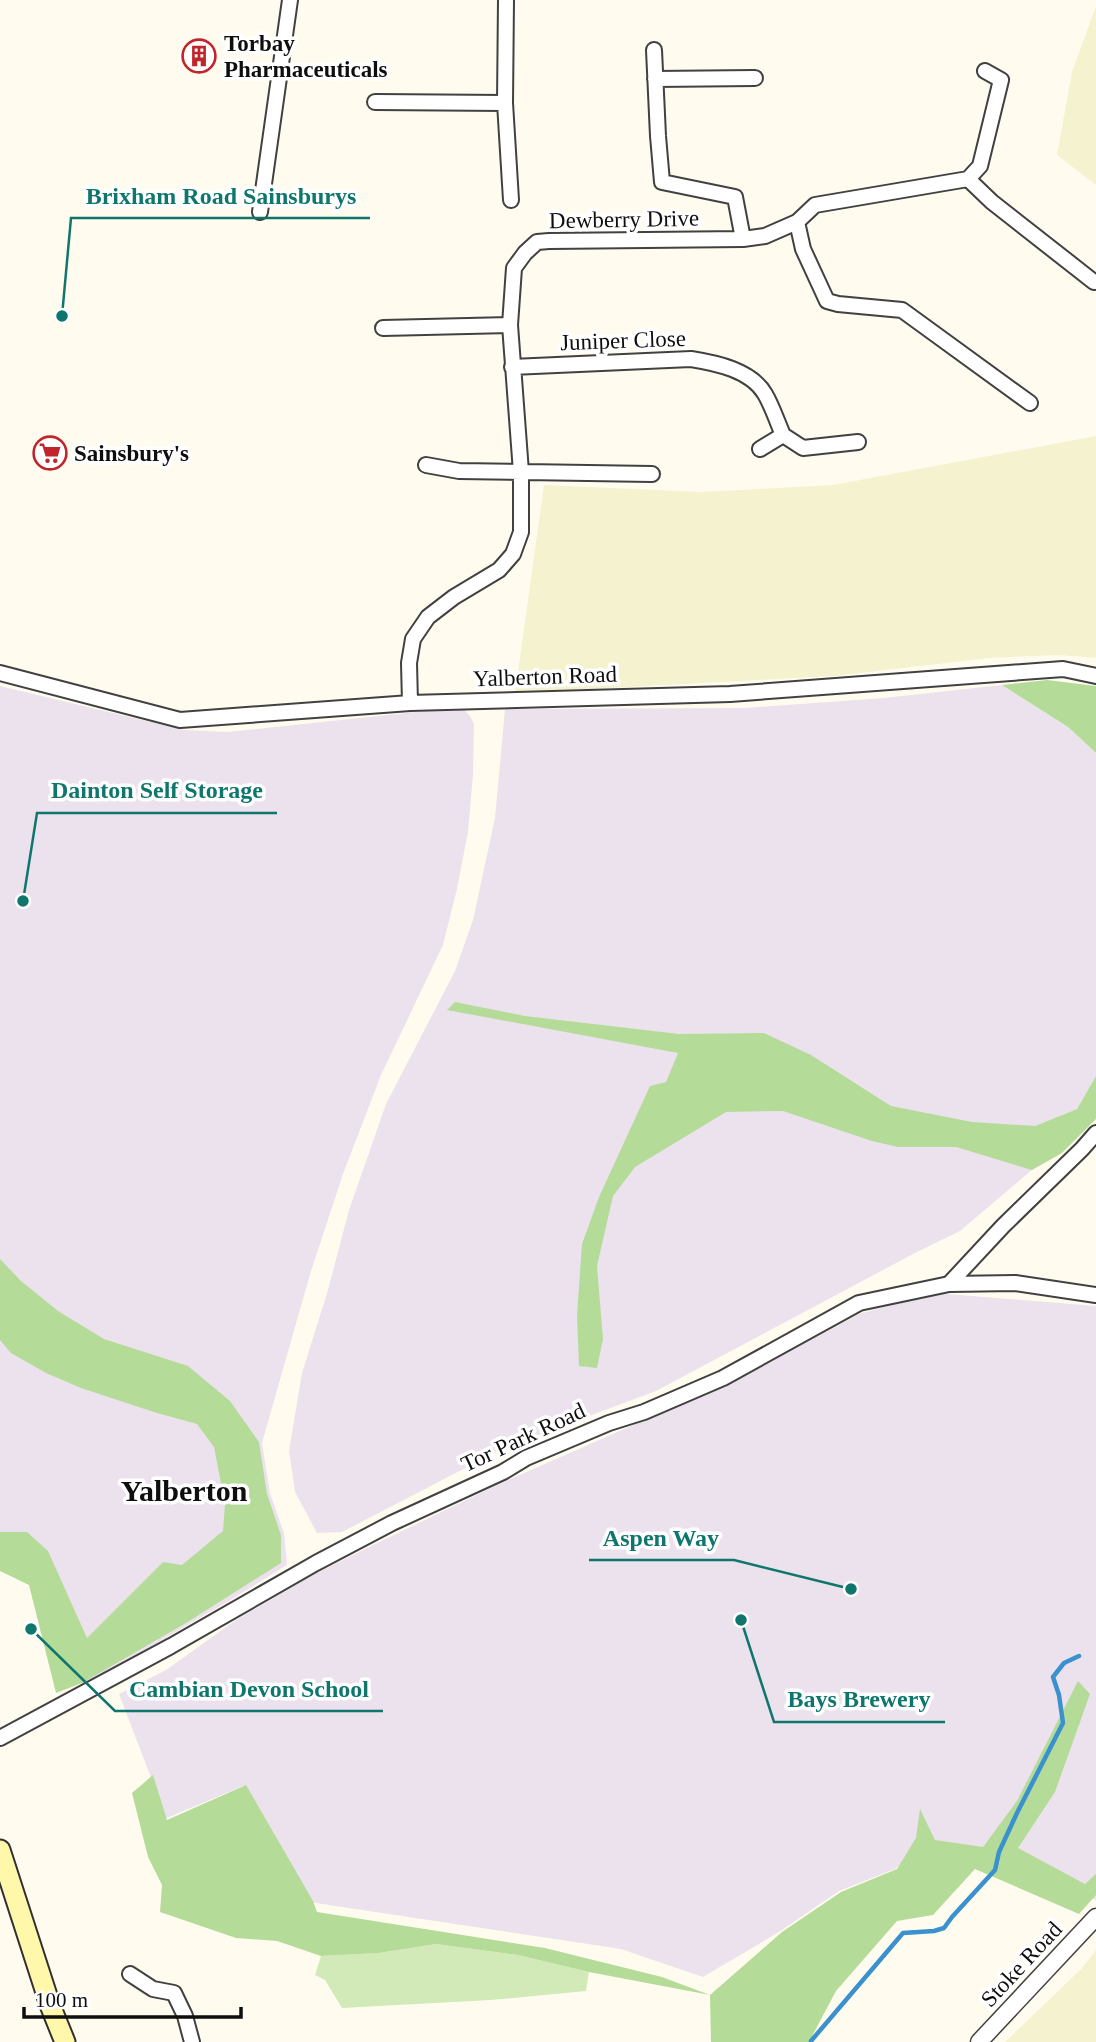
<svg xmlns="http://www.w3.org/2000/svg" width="1096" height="2042" font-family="Georgia,serif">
  <rect width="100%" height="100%" fill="#fffcef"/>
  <path fill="#ece2ed" d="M1002,685L1068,727L1096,753V1076L1077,1109L1035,1126L1032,1170L960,1231L915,1253L656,1391L504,1448L342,1532L317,1533L295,1492L289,1451L302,1373L328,1290L349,1210L386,1104L455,971L473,920L495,818L505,709L744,708L884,698Z
    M0,686L184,730L228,732L462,707L470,716L474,724L473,775L468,832L457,889L443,945L381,1075L343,1174L311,1271L262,1443L270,1493L284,1533L287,1565L232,1599L83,1686L40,1571L0,1553Z
    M935,1293L1096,1306V1900L962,1849L917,1850L895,1869L839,1891L779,1932L703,1977L621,1949L309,1902L243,1786L162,1820L150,1775L119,1694L166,1670L236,1620L311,1576L361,1551L499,1484L743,1377L859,1314Z"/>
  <path fill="#f5f2cf" d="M1096,6V185L1057,155L1072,72Z
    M1096,436V658L1059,655L989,658L834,676L515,693L544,485L701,492L833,485Z
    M1096,1950V2042H1005L1081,1969Z"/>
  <path fill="#d1eab8" d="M436,1944L518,1955L589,1972L586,1991L491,2000L342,2008L325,1980L315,1975L321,1956L379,1953Z"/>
  <path fill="#b5db98" d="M1047,680L1096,686V753L1068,727L1002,685Z
    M455,1002L525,1016L679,1034L764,1033L811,1055L891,1106L972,1122L1035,1126L1077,1109L1096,1076V1119L1062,1153L1032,1170L956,1147H898L872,1141L783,1111L726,1112L635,1167L613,1196L597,1266L603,1339L597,1368L579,1366L577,1315L582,1244L599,1197L650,1086L666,1082L678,1053L447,1010Z
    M0,1259L21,1281L58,1311L104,1339L188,1366L230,1401L259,1442L267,1494L281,1535V1563L186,1623L82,1683L56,1693L29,1585L0,1571V1532H27L48,1551L87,1638L163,1562L182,1565L223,1531L225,1504L214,1447L197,1424L157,1413L81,1388L46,1373L11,1353L0,1340Z
    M1078,1681L1090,1694L1055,1792L1018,1848L1085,1884L1096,1874V1895L1079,1914L975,1869L933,1915L897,1921L836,1991L809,2042H711L710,1995L589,1972L518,1955L436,1944L379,1953L321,1956L277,1941L236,1938L160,1912L162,1885L148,1857L132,1793L153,1775L167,1820L246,1785L313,1901L317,1912L545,1948L662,1977L710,1995L782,1932L841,1892L897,1869L916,1838L920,1809L935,1840L983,1847L1017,1801Z"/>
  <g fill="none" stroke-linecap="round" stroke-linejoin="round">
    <path stroke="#3a91ce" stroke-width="4.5" d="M811,2041L903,1933L934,1931L944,1928L952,1917L995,1870L999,1852L1017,1813L1063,1723L1059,1695L1053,1677L1064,1663L1079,1656"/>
    <defs>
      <path id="minor" d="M506,0L505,103L511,200
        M654,50L658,136L662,182L735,197L743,239
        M655,79L755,78
        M375,102L505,103
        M968,179L992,202L1094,282
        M260,212L290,0
        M797,222L803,249L827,301L838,304L902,310L1030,403
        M383,328L510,325
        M512,367L691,359C716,363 751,370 765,394C772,406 777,421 783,435L760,449
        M783,435L803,448L858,442
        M426,465L459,471L652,474
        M0,673L180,720L410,703L730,694L1063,669L1096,676
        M410,703L409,663L413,639L428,617L454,597L499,570L513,554L521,532V472L510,325L514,268L525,253L537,242L549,241L743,239L765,236L797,222L815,205L968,179L980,166L1001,80L985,71
        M949,1284L1003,1226L1082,1149L1096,1133
        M0,1738L171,1646L316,1563L392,1523L503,1472L526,1458L609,1423L644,1412L723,1378L859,1303L949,1284L1015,1283L1096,1295
        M130,1974L153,1989L174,1993L185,2016L192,2042"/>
      <path id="tertiary" d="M979,2042L1096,1917"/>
      <path id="secondary" d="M0,1850L50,2005L65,2042"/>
    </defs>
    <use href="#minor" stroke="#414141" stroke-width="18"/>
    <use href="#tertiary" stroke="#414141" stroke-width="19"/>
    <use href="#secondary" stroke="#303030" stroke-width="23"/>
    <use href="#minor" stroke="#fff" stroke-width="14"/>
    <use href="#tertiary" stroke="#fff" stroke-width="16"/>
    <use href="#secondary" stroke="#fff7aa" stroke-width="19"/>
  </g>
  <defs>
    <symbol id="building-ring" viewBox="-11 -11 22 22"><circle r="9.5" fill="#fff" stroke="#bf252a" stroke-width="1.5"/><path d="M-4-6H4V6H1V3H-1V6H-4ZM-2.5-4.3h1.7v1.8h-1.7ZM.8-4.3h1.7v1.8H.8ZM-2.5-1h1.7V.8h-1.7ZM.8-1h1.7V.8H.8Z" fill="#bf252a"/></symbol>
    <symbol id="supermarket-ring" viewBox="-11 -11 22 22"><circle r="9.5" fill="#fff" stroke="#bf252a" stroke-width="1.5"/><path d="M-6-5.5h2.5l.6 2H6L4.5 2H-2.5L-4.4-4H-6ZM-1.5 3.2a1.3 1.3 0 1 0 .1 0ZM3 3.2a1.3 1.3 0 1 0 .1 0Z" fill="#bf252a"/></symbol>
  </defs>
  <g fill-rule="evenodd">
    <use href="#building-ring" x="180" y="37" width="38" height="38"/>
    <use href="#supermarket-ring" x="31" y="434" width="38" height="38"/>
  </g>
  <g text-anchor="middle" stroke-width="7" stroke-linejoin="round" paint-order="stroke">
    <g font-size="23" font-weight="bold" fill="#0e0e0e" stroke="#fff" text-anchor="start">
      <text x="224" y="51">Torbay<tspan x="224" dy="26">Pharmaceuticals</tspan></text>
      <text x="74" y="461">Sainsbury's</text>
    </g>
    <g font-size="23" fill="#0e0e0e" stroke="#fff">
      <text transform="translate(624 219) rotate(-1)" y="8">Dewberry Drive</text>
      <text transform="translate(623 340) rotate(-2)" y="8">Juniper Close</text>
      <text transform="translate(545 676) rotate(-2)" y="8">Yalberton Road</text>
      <text transform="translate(523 1437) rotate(-25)" y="8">Tor Park Road</text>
      <text transform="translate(1021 1964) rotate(-47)" y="8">Stoke Road</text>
    </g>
    <g font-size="30" font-weight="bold" fill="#0e0e0e" stroke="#fff">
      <text x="184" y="1501">Yalberton</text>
    </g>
  </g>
  <path fill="none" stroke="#0f766e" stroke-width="2.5" d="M62 316L71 218H370M23 901L37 813H277M851 1589L734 1560H589M31 1629L115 1711H383M741 1620L774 1722H945"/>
  <g fill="#0f766e" stroke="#fff" stroke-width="2.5">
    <circle cx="62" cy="316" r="7"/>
    <circle cx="23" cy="901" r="7"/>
    <circle cx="851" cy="1589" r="7"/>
    <circle cx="31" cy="1629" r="7"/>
    <circle cx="741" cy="1620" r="7"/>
  </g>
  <g font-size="24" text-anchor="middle" font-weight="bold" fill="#0f766e" stroke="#fff" stroke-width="7" stroke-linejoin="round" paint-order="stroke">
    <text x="221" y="204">Brixham Road Sainsburys</text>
    <text x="157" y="798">Dainton Self Storage</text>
    <text x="661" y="1546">Aspen Way</text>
    <text x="249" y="1697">Cambian Devon School</text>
    <text x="859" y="1707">Bays Brewery</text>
  </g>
  <path d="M24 2007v10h217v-10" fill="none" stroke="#0e0e0e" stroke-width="3.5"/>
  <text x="35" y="2007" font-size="21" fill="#0e0e0e" stroke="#ffffff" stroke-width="5" paint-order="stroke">100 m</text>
</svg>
